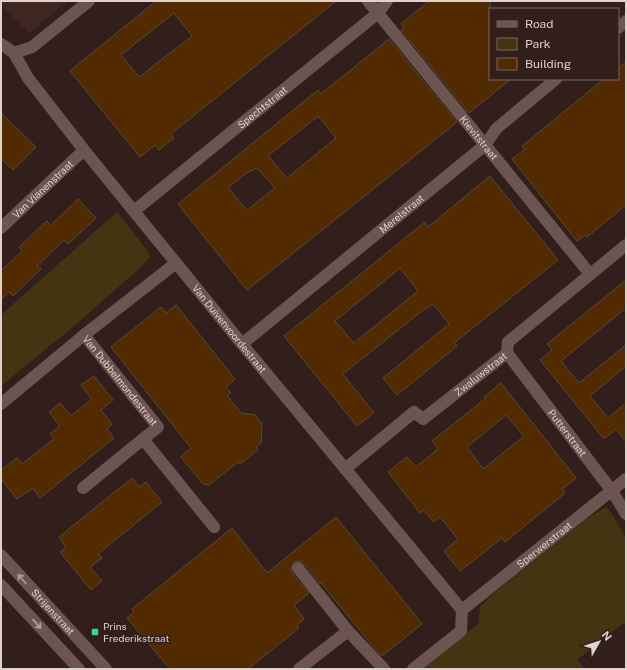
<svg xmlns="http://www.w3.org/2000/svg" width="627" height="670" font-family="'Public Sans',sans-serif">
  <rect width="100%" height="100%" fill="#321f1b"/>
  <path fill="#402621" d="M1,1H68L29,33L1,5Z"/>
  <path fill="#433412" d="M117,212L146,249L149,254V258L142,266L73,327L1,386V315Z
    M606,507L609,509L626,538V621L577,660L585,669H423L478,624L480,607L493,594L586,519Z"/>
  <path fill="#522a00" stroke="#58473a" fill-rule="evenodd" d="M156,1H336L171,134L174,138L159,150L155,145L140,157L70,71ZM174,13L192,36L139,77L121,55Z
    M429,1H490V79H511L469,113L401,30L404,27L401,24Z
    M389,39L457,122L247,290L178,204L318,90L321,94ZM318,116L336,138L287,178L268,156ZM257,168L275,188L247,210L228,188L246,173Z
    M626,62V205L587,237L585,235L577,241L512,159L525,149L522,146L604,79H618V68Z
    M1,113L36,147L13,170L1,159Z
    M490,176L558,260L454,343L457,346L397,395L383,378L449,324L433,304L422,311L343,374L374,413L357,426L284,336L425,222L428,227ZM400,268L418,291L354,343L335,321Z
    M78,199L96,218L68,244L64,240L37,266L41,269L13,296L9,292L1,299V271L22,251L19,247L47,221L51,225Z
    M626,280V308L561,361L579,383L626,345V366L590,396L608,418L626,403V442L616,429L604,439L540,360L552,350L547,344Z
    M176,305L235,379L226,387L231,393L227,395L241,413L255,415L262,424L261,443L256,447L258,450L240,464L238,462L209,485L203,484L181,457L191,448L111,347L161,307L166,313Z
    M94,376L113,400L101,410L112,424L107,429L114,438L40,498L33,488L17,499L1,479V470L17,458L22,464L54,439L50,434L60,426L49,412L60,403L71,416L92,399L81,385Z
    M501,383L576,478L562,489L565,493L532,520L505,542L502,538L460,571L444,551L458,539L440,517L434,522L423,510L420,513L388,472L407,457L416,467L438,449L432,441L486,398L484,397ZM506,415L524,436L483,469L467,447Z
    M132,478L140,487L146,482L162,502L98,554L102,558L90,567L102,581L91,590L60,552L66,547L59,537Z
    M336,517L422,624L382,656L370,643L321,583L320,584L304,563L300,561L294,562L291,569L292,573L309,593L294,605L304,619L297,625L299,628L248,669H170L127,618L134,612L132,609L232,528L267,573Z"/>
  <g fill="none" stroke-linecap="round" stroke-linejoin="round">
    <g stroke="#6c5550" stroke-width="12">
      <path id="s1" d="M368,1L590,274"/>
      <path d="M618,28L626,21"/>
      <path id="s2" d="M1,44L14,53L28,78L84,150L242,344L462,610"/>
      <path d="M14,53L32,47L89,1"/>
      <path id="s3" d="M134,211L378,13L387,1"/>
      <path id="s4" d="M1,228L84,150"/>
      <path id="s5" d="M176,263L84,335L158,427L143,439L214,527"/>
      <path id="s6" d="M242,344L485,145L497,128L556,79"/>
      <path id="s7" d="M507,353L612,491L626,514"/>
      <path d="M1,404L84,335"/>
      <path id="s8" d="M345,469L414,412L423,419L507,353L508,342L626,245"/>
      <path d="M83,488L143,439"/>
      <path d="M298,568L348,631L384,669"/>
      <path id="s9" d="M462,610L626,479"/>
      <path d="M299,669L348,631"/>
      <path d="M413,669L461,631L462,610"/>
    </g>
    <g stroke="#6c5550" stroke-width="12">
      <path id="s10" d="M1,555L106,669"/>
      <path d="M1,585L79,669"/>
    </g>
  </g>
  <defs><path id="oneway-shaft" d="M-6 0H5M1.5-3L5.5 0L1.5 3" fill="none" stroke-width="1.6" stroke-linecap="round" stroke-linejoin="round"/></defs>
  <g stroke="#b19f9c">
    <use href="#oneway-shaft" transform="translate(22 579) rotate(-132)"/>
    <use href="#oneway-shaft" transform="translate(37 624) rotate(47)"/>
  </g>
  <rect fill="#35d4a7" stroke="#321f1b" stroke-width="1.5" x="91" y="628" width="8" height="8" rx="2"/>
  <g text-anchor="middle" stroke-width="3" stroke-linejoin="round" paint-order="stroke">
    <g font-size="10" fill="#dfd1ce" stroke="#321f1b">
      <text dy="4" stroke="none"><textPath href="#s3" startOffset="165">Spechtstraat</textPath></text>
      <text dy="4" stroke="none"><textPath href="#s1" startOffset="176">Kievitstraat</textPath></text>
      <text dy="4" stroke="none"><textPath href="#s4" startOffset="57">Van Vianenstraat</textPath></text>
      <text dy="4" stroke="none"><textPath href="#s6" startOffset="206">Merelstraat</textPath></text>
      <text dy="4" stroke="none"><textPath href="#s2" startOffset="366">Van Duivenvoordestraat</textPath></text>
      <text dy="4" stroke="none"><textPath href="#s8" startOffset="174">Zwaluwstraat</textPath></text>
      <text dy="4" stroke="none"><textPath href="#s5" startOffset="175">Van Dubbelmondestraat</textPath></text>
      <text dy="4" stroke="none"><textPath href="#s7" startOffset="100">Putterstraat</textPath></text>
      <text dy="4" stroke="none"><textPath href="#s9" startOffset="105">Sperwerstraat</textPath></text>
      <text dy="4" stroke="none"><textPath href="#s10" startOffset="77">Strijenstraat</textPath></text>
    </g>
    <g font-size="10" fill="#dfd1ce" stroke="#321f1b" text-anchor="start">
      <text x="103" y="630">Prins<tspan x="103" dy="12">Frederikstraat</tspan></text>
    </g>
  </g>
  <rect width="627" height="670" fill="none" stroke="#dfd1ce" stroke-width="4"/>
  <rect x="489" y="8" width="130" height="72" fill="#321f1b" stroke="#776663"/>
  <rect x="497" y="21" width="20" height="6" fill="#6c5550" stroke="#776663"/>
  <text x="525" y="28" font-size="12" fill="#dfd1ce">Road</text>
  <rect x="497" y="38" width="20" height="12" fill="#433412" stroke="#776663"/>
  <text x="525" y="48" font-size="12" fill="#dfd1ce">Park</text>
  <rect x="497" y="58" width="20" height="12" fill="#522a00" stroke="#776663"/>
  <text x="525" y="68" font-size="12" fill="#dfd1ce">Building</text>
  <g transform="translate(599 642) rotate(51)" stroke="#321f1b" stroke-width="3" paint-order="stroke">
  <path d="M0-3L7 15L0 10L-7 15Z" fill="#dfd1ce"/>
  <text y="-6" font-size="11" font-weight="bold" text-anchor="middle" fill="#dfd1ce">N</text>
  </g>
</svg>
